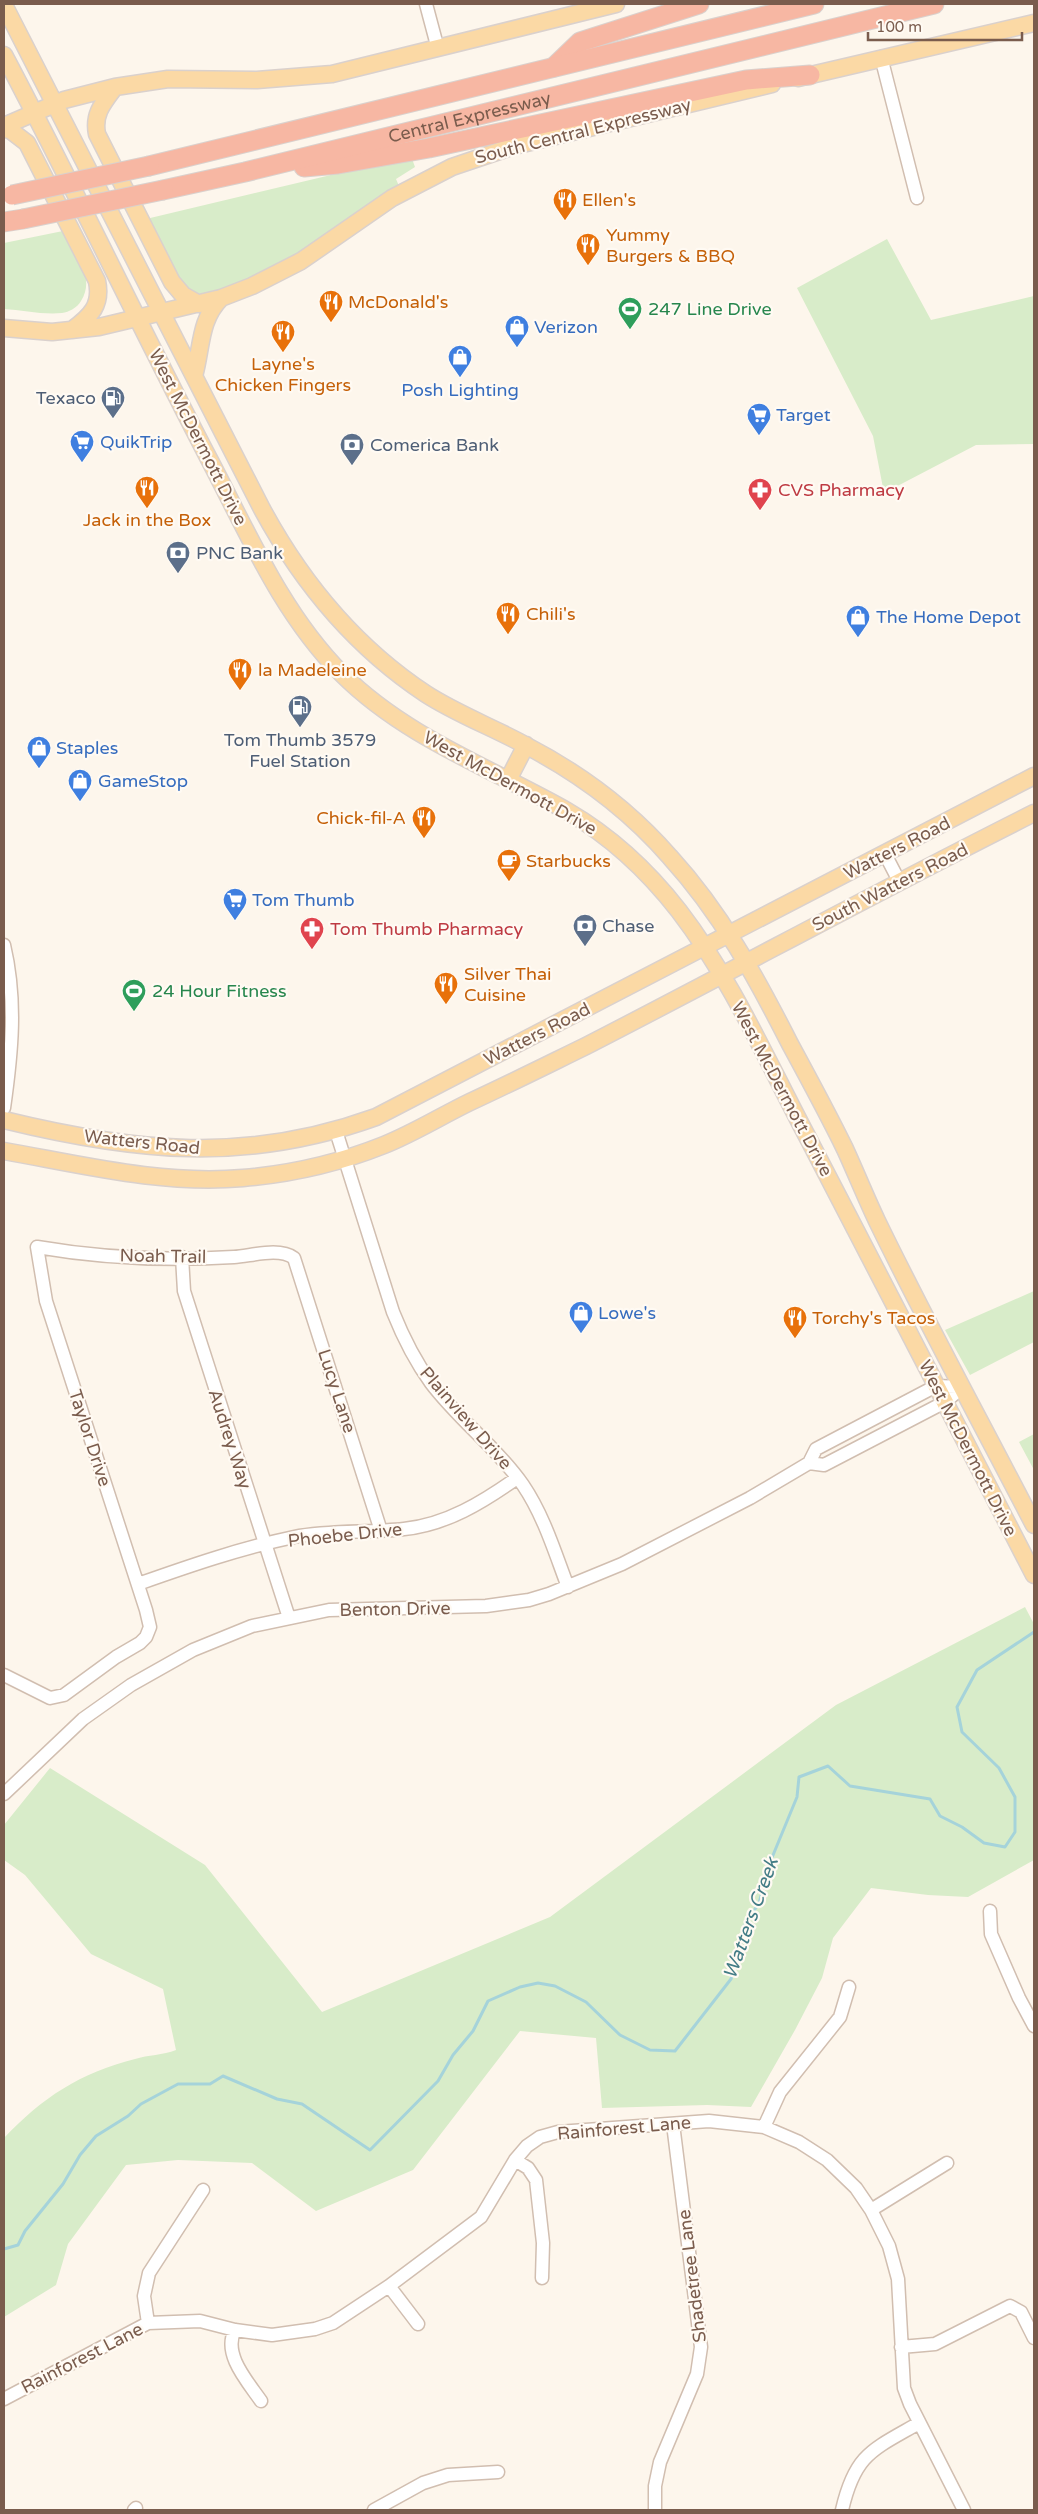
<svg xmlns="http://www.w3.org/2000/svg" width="1038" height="2514" font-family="'Varela Round',sans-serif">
  <rect width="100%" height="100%" fill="#fdf6ec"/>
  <path fill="#d8ecc9" d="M411,156L415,167L396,179L399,186C358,215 233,311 185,291L146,219Z
    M63,231C75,252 96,278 81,301C77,308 69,312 62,313C43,315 22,310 4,309V243Z
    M887,239L931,320L1034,296V444L976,445L884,493L873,436L797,288Z
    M1034,1291V1342L970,1375L945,1330Z
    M1034,1434V1470L1019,1442Z
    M1025,1607L1034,1624V1860L968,1897L928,1895L871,1888L833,1938L822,1978L795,2030L751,2107L707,2105L602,2108L596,2038L520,2031L413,2170L316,2211L252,2163L178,2160L126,2165L68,2244L56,2285L4,2317V2138C43,2097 80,2073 135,2059C148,2055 163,2055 176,2050L163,1989L91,1954L25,1875L4,1860V1825L50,1768L205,1865L322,2012L550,1917L836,1705Z"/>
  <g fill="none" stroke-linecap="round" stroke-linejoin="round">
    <path stroke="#a5d3da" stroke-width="3" d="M4,2249L18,2245L25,2231L63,2184L80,2155L96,2136L128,2116L141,2104L178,2084H210L223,2076L277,2099L302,2104L370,2150L438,2081L453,2055L473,2031L488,2001L520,1987L538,1983L555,1986L586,2002L620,2035L650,2050L675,2051L731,1979L738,1957L744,1926L759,1903L771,1860L797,1797L799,1777L828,1766L850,1786L930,1799L940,1816L962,1827L984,1843L1005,1847L1015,1832V1797L999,1768L962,1732L957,1707L977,1670L1034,1632"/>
    <defs>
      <path id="minor" d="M426,4L438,49
        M881,57L917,198
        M885,854L899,881
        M4,945C17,1000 12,1052 4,1108
        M336,1131L393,1312C403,1337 415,1361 431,1383C458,1419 497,1448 523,1485C544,1516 555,1553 568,1587
        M182,1257L184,1291L289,1618
        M809,1463L824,1465L945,1402L963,1387
        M138,1584C189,1566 241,1548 294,1537C330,1530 368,1533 404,1529C446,1525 483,1502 517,1478
        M4,1675L50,1698L64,1695L116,1657L140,1643L146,1637L150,1627L146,1610L46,1301L37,1247C101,1258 169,1261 234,1257C251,1256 279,1247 294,1258L381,1531
        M4,1794L83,1719L131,1685L193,1650L252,1626L329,1610L486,1606L529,1600L549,1594L622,1564L750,1498L809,1463L816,1449L936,1386L963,1387
        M990,1911L991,1934L1019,1998L1034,2026
        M764,2127L780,2092L840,2017L849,1987
        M515,2160L528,2168L536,2180L543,2243L542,2278
        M871,2210L947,2163
        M389,2286L418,2324
        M148,2323L144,2296L149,2273L203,2190
        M235,2330C222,2354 248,2382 261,2401
        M901,2347L935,2344L1010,2306L1021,2312L1034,2338
        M4,2399L148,2323L200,2321L235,2330L272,2335L315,2329L333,2323L389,2286L481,2217L515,2160L527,2146L540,2137L558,2132L709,2121L764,2127L799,2142L827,2160L856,2188L871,2210L889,2246L898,2279L904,2388L910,2404L964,2510
        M134,2510L136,2508
        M374,2510L423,2483L448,2475L498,2472
        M655,2510V2486L660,2462L697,2374L701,2347L673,2124
        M842,2510C855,2454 872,2450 919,2423"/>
      <path id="major" d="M4,5L262,509C302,583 355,647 426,694C457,714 492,727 525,745C579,773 630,811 670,857C721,913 756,977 790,1044C809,1079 828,1114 845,1149C856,1173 866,1198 877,1221C927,1324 982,1424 1034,1525
        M4,55C75,189 139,325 209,459C248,533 282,614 342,674C405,737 491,768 567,811C610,836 648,871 679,911C732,980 768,1063 809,1140C885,1284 959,1430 1034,1575
        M798,78L1034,23
        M115,87C103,103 93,114 97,134L172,282L183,295L199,304
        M4,126L64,100L115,87L168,79L257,80L332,74L616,4
        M4,129L10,130L27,143L97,281C102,305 91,316 72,330
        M4,328L52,332L99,327L221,298L252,286L301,261L392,198L452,167L514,146L772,84
        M194,376C202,348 199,320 221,298
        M508,780L526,745
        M4,1120C135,1152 246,1164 376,1117L1034,776
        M4,1151C83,1165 162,1185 243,1178C291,1174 339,1163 384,1145C414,1133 441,1116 470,1102C509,1084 547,1065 586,1046C736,969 884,888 1034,813"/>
      <g id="highway">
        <path d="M554,67L580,42L699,4"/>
        <path d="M149,166L814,4"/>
        <path d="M304,167L338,164L429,148L746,80L810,75"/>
        <path id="s1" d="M163,190L245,172L934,4"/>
        <path d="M4,222L23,219"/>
      </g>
    </defs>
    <use href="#minor" stroke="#d1beb0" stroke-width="15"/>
    <use href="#major" stroke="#dad1cd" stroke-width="19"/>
    <use href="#highway" stroke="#dad1cd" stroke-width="21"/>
    <use href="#minor" stroke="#fff" stroke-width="12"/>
    <use href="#major" stroke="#fbd9a5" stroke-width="16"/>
    <use href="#highway" stroke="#f7b7a3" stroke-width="19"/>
    <defs>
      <path id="highway-bridge" d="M12,195L149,166
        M23,219L163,190"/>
    </defs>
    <use href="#highway-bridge" stroke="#dad1cd" stroke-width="21" stroke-linecap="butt"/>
    <use href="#highway-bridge" stroke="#f7b7a3" stroke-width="19"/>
  </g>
  <defs>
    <symbol id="restaurant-pin" viewBox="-11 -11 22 30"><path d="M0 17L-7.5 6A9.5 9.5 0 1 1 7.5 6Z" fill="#e8710a" stroke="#fffaf3"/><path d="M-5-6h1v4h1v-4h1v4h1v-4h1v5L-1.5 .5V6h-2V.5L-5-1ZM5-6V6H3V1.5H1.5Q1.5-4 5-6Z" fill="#fff"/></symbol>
    <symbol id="stadium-pin" viewBox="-11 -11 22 30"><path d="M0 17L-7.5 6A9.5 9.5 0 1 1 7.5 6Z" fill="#2e9e5b" stroke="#fffaf3"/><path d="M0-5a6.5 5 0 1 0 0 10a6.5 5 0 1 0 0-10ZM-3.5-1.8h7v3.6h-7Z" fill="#fff"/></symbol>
    <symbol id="shop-pin" viewBox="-11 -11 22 30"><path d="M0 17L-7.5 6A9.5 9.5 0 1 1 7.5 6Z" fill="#3f7fe0" stroke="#fffaf3"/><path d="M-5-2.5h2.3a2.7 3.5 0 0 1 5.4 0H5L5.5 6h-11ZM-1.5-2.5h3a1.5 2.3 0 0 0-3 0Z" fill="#fff"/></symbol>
    <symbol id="fuel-pin" viewBox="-11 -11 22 30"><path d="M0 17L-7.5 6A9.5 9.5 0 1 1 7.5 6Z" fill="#5c6f8a" stroke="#fffaf3"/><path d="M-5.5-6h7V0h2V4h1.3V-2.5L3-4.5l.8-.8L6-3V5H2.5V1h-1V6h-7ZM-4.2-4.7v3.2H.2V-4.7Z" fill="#fff"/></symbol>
    <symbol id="supermarket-pin" viewBox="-11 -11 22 30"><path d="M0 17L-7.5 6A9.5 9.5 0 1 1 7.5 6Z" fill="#3f7fe0" stroke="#fffaf3"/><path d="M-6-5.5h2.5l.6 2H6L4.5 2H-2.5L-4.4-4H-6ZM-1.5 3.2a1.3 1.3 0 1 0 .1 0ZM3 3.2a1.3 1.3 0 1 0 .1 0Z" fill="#fff"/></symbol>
    <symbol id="bank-pin" viewBox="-11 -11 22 30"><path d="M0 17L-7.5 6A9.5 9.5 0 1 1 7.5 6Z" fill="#5c6f8a" stroke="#fffaf3"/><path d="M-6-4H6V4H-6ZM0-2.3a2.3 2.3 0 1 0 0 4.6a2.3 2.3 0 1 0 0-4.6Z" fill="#fff"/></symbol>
    <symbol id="pharmacy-pin" viewBox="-11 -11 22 30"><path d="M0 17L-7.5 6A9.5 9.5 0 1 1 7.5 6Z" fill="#e0444e" stroke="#fffaf3"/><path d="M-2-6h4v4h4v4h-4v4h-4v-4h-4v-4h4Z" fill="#fff"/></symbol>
    <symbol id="cafe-pin" viewBox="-11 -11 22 30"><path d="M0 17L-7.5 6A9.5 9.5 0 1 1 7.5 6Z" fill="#e8710a" stroke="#fffaf3"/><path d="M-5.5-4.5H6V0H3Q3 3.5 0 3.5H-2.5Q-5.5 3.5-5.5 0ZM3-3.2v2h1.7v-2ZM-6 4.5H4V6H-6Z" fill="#fff"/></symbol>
  </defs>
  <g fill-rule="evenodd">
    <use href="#restaurant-pin" x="551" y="186" width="28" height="38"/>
    <use href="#restaurant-pin" x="574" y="231" width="28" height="38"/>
    <use href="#restaurant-pin" x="317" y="288" width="28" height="38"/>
    <use href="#stadium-pin" x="616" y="295" width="28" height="38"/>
    <use href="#shop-pin" x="503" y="313" width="28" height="38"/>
    <use href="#restaurant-pin" x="269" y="318" width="28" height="38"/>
    <use href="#shop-pin" x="446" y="343" width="28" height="38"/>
    <use href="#fuel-pin" x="99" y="384" width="28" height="38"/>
    <use href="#supermarket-pin" x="745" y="401" width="28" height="38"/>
    <use href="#supermarket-pin" x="68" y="428" width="28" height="38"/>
    <use href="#bank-pin" x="338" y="431" width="28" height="38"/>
    <use href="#restaurant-pin" x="133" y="474" width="28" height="38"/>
    <use href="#pharmacy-pin" x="746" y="476" width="28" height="38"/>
    <use href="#bank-pin" x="164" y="539" width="28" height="38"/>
    <use href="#restaurant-pin" x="494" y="600" width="28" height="38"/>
    <use href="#shop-pin" x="844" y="603" width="28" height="38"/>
    <use href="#restaurant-pin" x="226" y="656" width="28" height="38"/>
    <use href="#fuel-pin" x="286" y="693" width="28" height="38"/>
    <use href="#shop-pin" x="25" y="734" width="28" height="38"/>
    <use href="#shop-pin" x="66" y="767" width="28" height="38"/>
    <use href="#restaurant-pin" x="410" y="804" width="28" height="38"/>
    <use href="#cafe-pin" x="495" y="847" width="28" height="38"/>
    <use href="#supermarket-pin" x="221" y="886" width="28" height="38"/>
    <use href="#bank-pin" x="571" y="912" width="28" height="38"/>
    <use href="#pharmacy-pin" x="298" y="915" width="28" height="38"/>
    <use href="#restaurant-pin" x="432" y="970" width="28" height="38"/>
    <use href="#stadium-pin" x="120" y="977" width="28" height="38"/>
    <use href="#shop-pin" x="567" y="1299" width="28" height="38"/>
    <use href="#restaurant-pin" x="781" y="1304" width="28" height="38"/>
  </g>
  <g text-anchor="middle" stroke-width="4.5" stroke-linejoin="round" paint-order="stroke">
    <g font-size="18" fill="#7a5c4d" stroke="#fffaf3">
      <text dy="6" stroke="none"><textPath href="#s1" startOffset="315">Central Expressway</textPath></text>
      <text transform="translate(583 131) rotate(-14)" y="6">South Central Expressway</text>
      <text transform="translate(198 437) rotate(63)" y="6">West McDermott Drive</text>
      <text transform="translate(510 783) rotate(29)" y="6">West McDermott Drive</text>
      <text transform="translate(897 848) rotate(-27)" y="6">Watters Road</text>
      <text transform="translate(890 887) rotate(-27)" y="6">South Watters Road</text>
      <text transform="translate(537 1034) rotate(-27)" y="6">Watters Road</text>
      <text transform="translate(782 1089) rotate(62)" y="6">West McDermott Drive</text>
      <text transform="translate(142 1142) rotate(6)" y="6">Watters Road</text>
      <text transform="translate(163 1256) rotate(1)" y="6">Noah Trail</text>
      <text transform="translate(337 1391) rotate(72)" y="6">Lucy Lane</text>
      <text transform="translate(466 1418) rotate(49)" y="6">Plainview Drive</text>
      <text transform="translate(90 1438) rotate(72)" y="6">Taylor Drive</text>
      <text transform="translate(230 1439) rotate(72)" y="6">Audrey Way</text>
      <text transform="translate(968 1448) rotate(63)" y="6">West McDermott Drive</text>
      <text transform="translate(345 1535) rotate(-6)" y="6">Phoebe Drive</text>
      <text transform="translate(395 1609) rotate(-1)" y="6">Benton Drive</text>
      <text transform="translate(624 2128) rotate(-5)" y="6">Rainforest Lane</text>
      <text transform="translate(692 2276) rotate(-97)" y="6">Shadetree Lane</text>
      <text transform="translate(82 2358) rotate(-27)" y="6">Rainforest Lane</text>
    </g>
    <g font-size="18" fill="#c56008" stroke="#fffaf3" text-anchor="start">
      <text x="582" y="206">Ellen's</text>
      <text x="606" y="241">Yummy<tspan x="606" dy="21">Burgers &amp; BBQ</tspan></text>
      <text x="348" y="308">McDonald's</text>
      <text x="283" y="370" text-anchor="middle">Layne's<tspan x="283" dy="21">Chicken Fingers</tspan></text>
      <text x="147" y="526" text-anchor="middle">Jack in the Box</text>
      <text x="526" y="620">Chili's</text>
      <text x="258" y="676">la Madeleine</text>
      <text x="406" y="824" text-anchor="end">Chick-fil-A</text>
      <text x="526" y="867">Starbucks</text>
      <text x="464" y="980">Silver Thai<tspan x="464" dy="21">Cuisine</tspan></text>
      <text x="812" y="1324">Torchy's Tacos</text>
    </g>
    <g font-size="18" fill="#27864d" stroke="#fffaf3" text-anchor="start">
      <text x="648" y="315">247 Line Drive</text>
      <text x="152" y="997">24 Hour Fitness</text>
    </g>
    <g font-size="18" fill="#366cbe" stroke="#fffaf3" text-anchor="start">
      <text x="534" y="333">Verizon</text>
      <text x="460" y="396" text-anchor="middle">Posh Lighting</text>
      <text x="776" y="421">Target</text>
      <text x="100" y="448">QuikTrip</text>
      <text x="876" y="623">The Home Depot</text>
      <text x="56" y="754">Staples</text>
      <text x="98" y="787">GameStop</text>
      <text x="252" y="906">Tom Thumb</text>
      <text x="598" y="1319">Lowe's</text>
    </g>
    <g font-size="18" fill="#4e5e75" stroke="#fffaf3" text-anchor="start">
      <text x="96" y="404" text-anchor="end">Texaco</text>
      <text x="370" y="451">Comerica Bank</text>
      <text x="196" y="559">PNC Bank</text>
      <text x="300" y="746" text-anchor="middle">Tom Thumb 3579<tspan x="300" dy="21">Fuel Station</tspan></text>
      <text x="602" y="932">Chase</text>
    </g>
    <g font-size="18" fill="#be3a42" stroke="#fffaf3" text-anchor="start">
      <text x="778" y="496">CVS Pharmacy</text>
      <text x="330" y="935">Tom Thumb Pharmacy</text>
    </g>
    <g font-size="19" font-style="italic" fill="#437c86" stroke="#fffaf3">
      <text transform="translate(750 1918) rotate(-70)" y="7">Watters Creek</text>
    </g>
  </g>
  <rect width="1038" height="2514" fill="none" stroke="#7a5c4d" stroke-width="10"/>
  <path d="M868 32v8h154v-8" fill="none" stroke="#7a5c4d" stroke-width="2.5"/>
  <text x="876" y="32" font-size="15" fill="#7a5c4d" stroke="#fffaf3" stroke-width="4" paint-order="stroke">100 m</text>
</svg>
